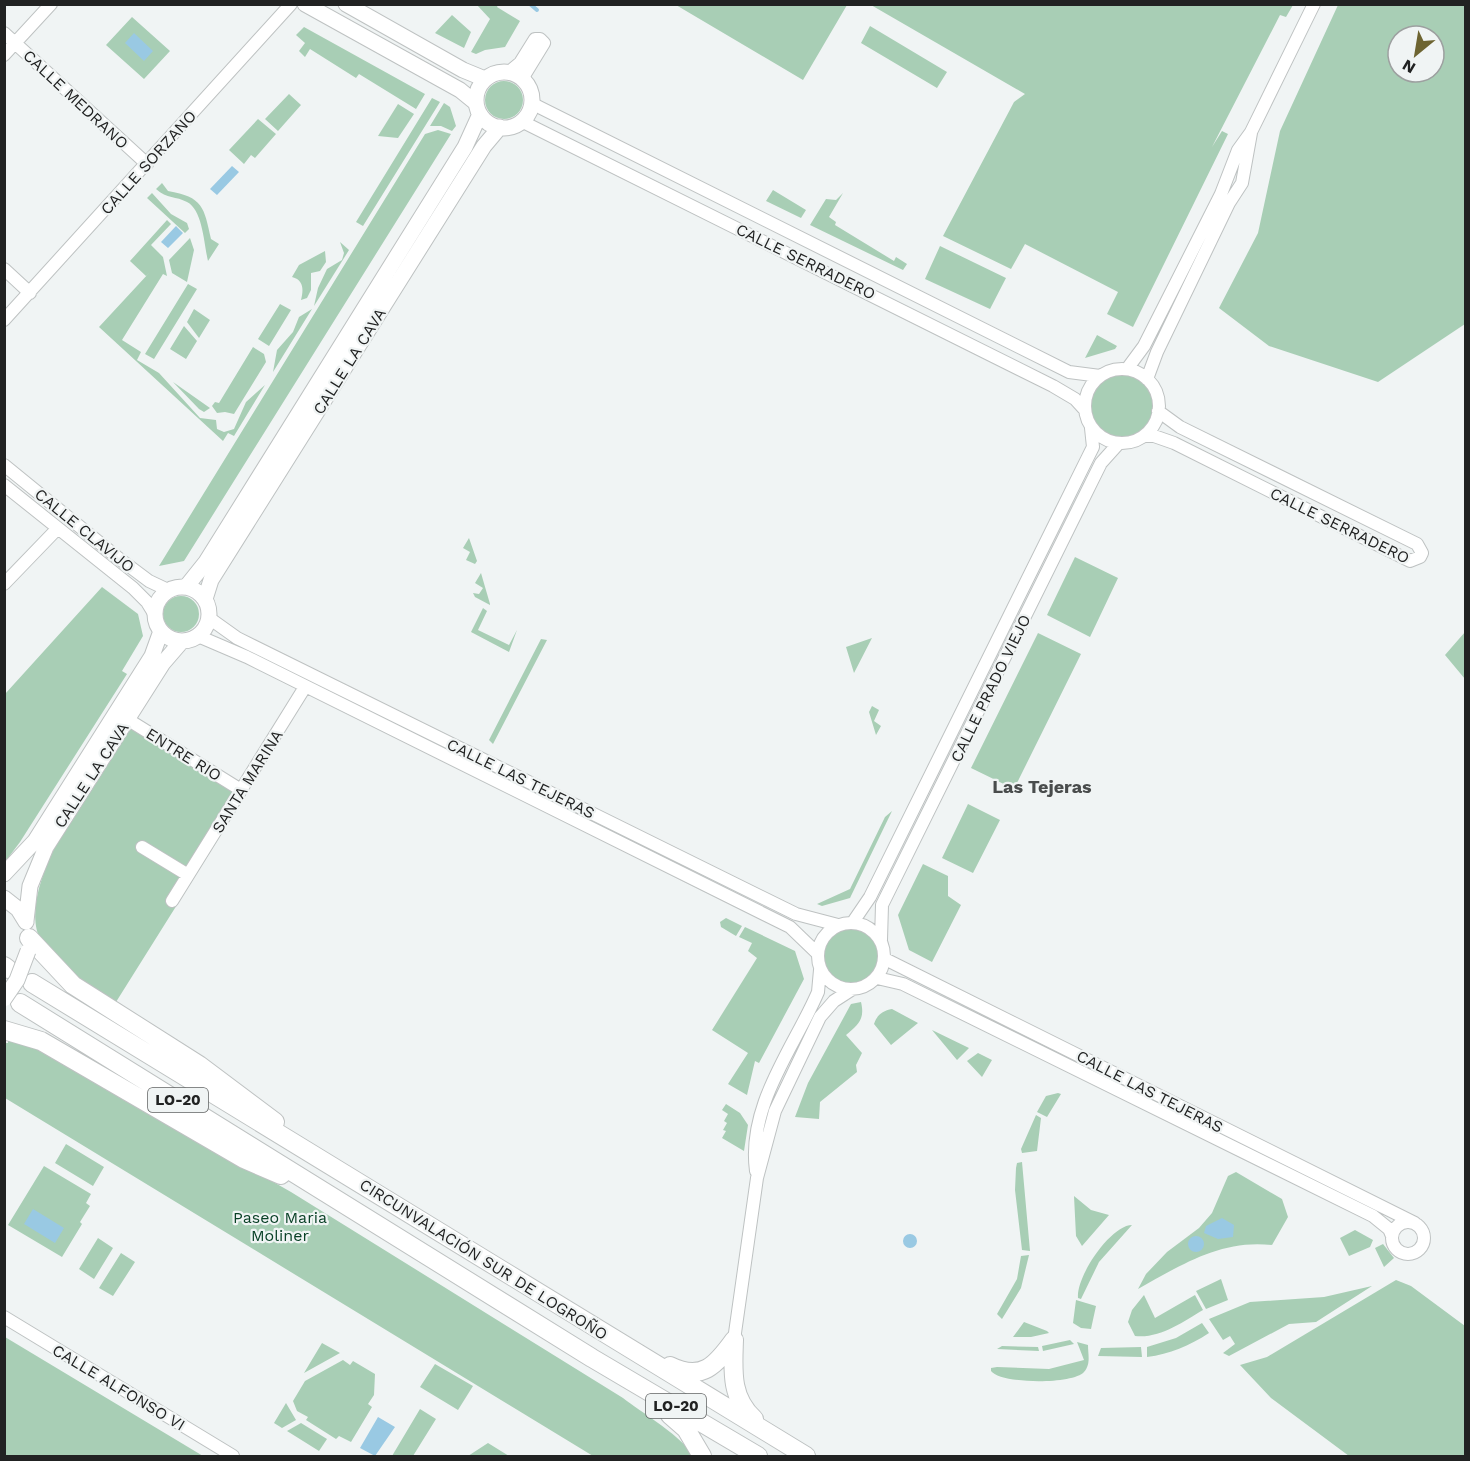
<svg xmlns="http://www.w3.org/2000/svg" width="1470" height="1461" font-family="'Work Sans',sans-serif">
  <rect width="100%" height="100%" fill="#f0f4f4"/>
  <path fill="#a8ceb5" fill-rule="evenodd" d="M477,5H498L497,7L520,21L505,47L485,50L476,54L471,52L490,19Z
    M676,5H847L803,80Z
    M871,5H1293L1286,17L1280,15L1212,147L1222,131L1228,134L1133,327L1107,314L1118,292L1025,244L1011,269L943,236L1014,102L1025,94Z
    M1338,5H1465V324L1378,382L1269,346L1219,308L1258,233L1280,131ZM1398,36H1434V72H1398Z
    M452,15L471,32L464,48L435,33Z
    M132,17L170,51L144,79L106,45Z
    M870,26L947,72L937,88L861,43Z
    M304,27L425,94L416,109L359,74L356,78L310,49L305,57L299,51L305,43L296,35Z
    M485 100a19 19 0 1 1 38 0a19 19 0 1 1-38 0Z
    M289,94L301,105L278,131L265,119Z
    M432,98L440,102L363,226L356,222Z
    M444,103L450,107L456,126L452,131L441,126H430Z
    M398,104L414,114L398,138L378,136Z
    M258,119L276,134L255,158L251,155L244,164L229,150Z
    M438,130L451,134L184,561L159,566L425,134Z
    M162,183L168,191C203,197 204,207 211,239L219,244L208,261C204,245 203,210 187,202C176,196 167,199 156,189Z
    M773,190L806,210L801,218L766,201Z
    M152,193L171,214L187,223L189,229L185,233L147,198Z
    M843,193L829,217L836,222L835,225L894,261L896,257L907,264L903,270L810,225L826,199L836,200Z
    M167,220L171,224L151,245L163,257L167,276L163,274L122,340L141,352L137,360L159,373L200,418L216,420L217,429L224,432L234,429L246,402L265,385L234,436L228,433L223,441L99,327L149,273L146,276L130,261Z
    M190,238L194,250L187,282L172,273L169,260Z
    M340,242L349,250L314,306L318,288L327,269L342,260L344,253Z
    M940,246L1006,278L990,309L925,279Z
    M325,251L326,262L320,271L311,273V290L307,298L301,300C303,292 305,280 292,277L299,265Z
    M188,284L197,289L154,359L145,354Z
    M280,304L291,310L269,346L258,339Z
    M194,309L210,320L199,338L187,322Z
    M312,309L273,372L277,350L293,332L299,317Z
    M184,326L197,341L186,359L170,349Z
    M1097,335L1117,346L1115,349L1085,358Z
    M253,347L264,354L266,362L234,414L225,412L217,413L212,406L215,402L219,403Z
    M1091 406a31 31 0 1 1 62 0a31 31 0 1 1-62 0Z
    M173,382L210,408L204,412L199,409Z
    M469,538L477,561L475,564L466,560L470,552L463,548Z
    M1075,557L1118,578L1090,637L1047,615Z
    M481,573L490,604V605L475,597L473,593L479,594L483,588L475,583Z
    M102,587L138,614L143,636L122,671L127,674L20,842L5,862V694Z
    M163 614a18 18 0 1 1 36 0a18 18 0 1 1-36 0Z
    M483,608L487,611L478,630L509,645L517,630L509,652L471,632Z
    M1465,632V679L1445,655Z
    M1038,633L1081,654L1014,789L971,768Z
    M872,638L854,673L846,647Z
    M541,639L547,640L493,744L489,740Z
    M872,706L879,710L874,721L881,726L876,735L869,712Z
    M128,729H133L244,798L116,1002C107,998 95,995 87,988C78,981 47,952 42,943C10,889 99,775 128,729Z
    M968,804L1000,820L973,873L942,858Z
    M892,811L850,898L822,906L817,904L850,889L885,817Z
    M923,864L948,876V896L961,905L932,962L909,950L898,915Z
    M726,918L742,926L736,936L721,927L720,922Z
    M822 956a30 30 0 1 1 60 0a30 30 0 1 1-60 0Z
    M745,927L795,951L804,979L759,1063L755,1061L747,1095L728,1084L748,1053L712,1030L757,958L748,951L752,943L739,937Z
    M861,1002C865,1019 859,1024 846,1035L862,1053L856,1065L857,1072L820,1102L819,1119L795,1117L808,1083L851,1004Z
    M892,1009L918,1023L891,1045L874,1024C877,1015 882,1011 892,1009Z
    M932,1030L969,1048L957,1060Z
    M8,1035L38,1045L112,1091L291,1192L623,1398C638,1410 688,1440 692,1456H593L5,1098L4,1043H8Z
    M978,1053L992,1060L982,1077L967,1061Z
    M1058,1093L1061,1094L1047,1117L1037,1112L1046,1096Z
    M726,1104L740,1113L748,1125L744,1151L722,1138L726,1131L723,1130L727,1123L724,1121L728,1114L722,1110Z
    M1036,1115L1041,1118L1037,1151L1022,1153L1021,1149Z
    M66,1144L104,1167L93,1186L55,1163Z
    M1022,1162L1030,1251L1022,1250L1015,1190L1016,1168L1017,1163Z
    M44,1166L91,1194L86,1203L90,1206L80,1222L82,1224L62,1257L8,1225Z
    M1236,1172L1282,1199L1288,1217L1272,1245C1221,1239 1181,1265 1138,1289L1146,1274L1167,1252L1199,1228L1212,1213L1228,1176Z
    M1074,1196L1091,1210L1109,1215L1082,1246L1076,1236Z
    M1132,1225L1099,1262L1081,1299L1078,1298C1076,1276 1111,1225 1132,1225Z
    M1355,1230L1373,1240L1370,1247L1349,1256L1340,1238Z
    M98,1238L113,1248L94,1279L79,1269Z
    M1383,1244L1394,1258L1384,1267L1375,1248Z
    M121,1253L135,1262L113,1296L99,1288Z
    M1029,1255L1021,1288L1002,1319L997,1314L1017,1279L1021,1256Z
    M1221,1279L1228,1300L1206,1309L1196,1291Z
    M1396,1280L1411,1286L1465,1326V1456H1349L1271,1398L1240,1365L1267,1357Z
    M1372,1286L1316,1322L1289,1324L1229,1356L1223,1353L1235,1344L1230,1336L1223,1340L1209,1319L1250,1302L1324,1297Z
    M1144,1295L1155,1318L1195,1295L1203,1310C1183,1322 1159,1339 1135,1336L1128,1322L1132,1310Z
    M1076,1300L1096,1306L1091,1329L1081,1328L1073,1323Z
    M1024,1322L1047,1331L1049,1333L1031,1337H1013Z
    M1202,1323L1209,1333C1189,1346 1170,1354 1147,1357V1347L1176,1338Z
    M4,1337H5L203,1456H5Z
    M1070,1340L1074,1344L1043,1351L1042,1346Z
    M1077,1342L1088,1345C1088,1355 1091,1364 1084,1372C1072,1385 1000,1384 991,1371V1368L997,1367L1049,1369L1084,1360Z
    M322,1343L340,1353L304,1373Z
    M1002,1346L1038,1347L1039,1351L997,1349Z
    M1141,1347L1142,1357L1098,1356L1101,1348Z
    M343,1360L350,1365L353,1361L375,1374L374,1395L368,1404L372,1407L351,1442L339,1436L336,1439L306,1420L308,1417L297,1411L293,1401L305,1381Z
    M435,1364L473,1386L458,1410L420,1387Z
    M286,1403L296,1420L282,1428L274,1423Z
    M420,1409L436,1419L413,1456H392Z
    M301,1423L327,1439L319,1451L287,1431Z
    M488,1443L509,1456H468Z"/>
  <path fill="#99c9e3" d="M134,33L153,51L144,61L125,43Z
    M232,166L239,172L217,195L210,189Z
    M176,226L183,233L168,248L161,242Z
    M33,1209L64,1228L55,1243L24,1224Z
    M1222,1218L1234,1225L1233,1237L1218,1239L1204,1233L1206,1226Z
    M903 1241a7 7 0 1 1 14 0a7 7 0 1 1-14 0Z
    M1188 1244a8 8 0 1 1 16 0a8 8 0 1 1-16 0Z
    M378,1417L395,1427L375,1456L360,1448Z"/>
  <g fill="none" stroke-linecap="round" stroke-linejoin="round">
    <path stroke="#99c9e3" stroke-width="4" d="M530,4L537,10"/>
    <defs>
      <path id="minor" d="M4,33L147,164
        M4,55L51,4
        M509,72L520,63L535,39H540L544,43L525,74L524,81
        M531,103L1069,372L1100,376
        M521,121L1053,386L1075,399L1085,410
        M4,269L30,293
        M4,320L291,4
        M1085 406a37 37 0 1 1 74 0a37 37 0 1 1-74 0Z
        M1127,369L1144,346L1221,194L1238,150L1251,132L1314,4
        M1147,379L1157,352L1229,203L1242,183L1251,133
        M1144,436H1154L1174,443L1410,561L1420,557L1422,553L1417,544L1180,427L1158,411
        M4,465L117,557L149,581L168,590
        M4,485L133,588L147,602L155,615
        M4,584L58,528
        M209,618L237,638L796,914L838,925
        M198,636L247,657L790,927L817,953
        M127,719L241,790
        M142,847L188,875
        M172,901L305,687
        M853,922L870,897L1088,457L1093,447L1091,428
        M818 956a33 33 0 1 1 66 0a33 33 0 1 1-66 0Z
        M881,940L882,905L1101,463L1119,443
        M885,959L1415,1223
        M877,978L903,984L1373,1216L1389,1229L1392,1236
        M756,1171C747,1105 794,1048 818,992L820,970
        M1392 1238a16 16 0 1 1 32 0a16 16 0 1 1-32 0Z
        M4,1317L233,1456
        M734,1340L757,1178L775,1111L820,1017L834,1001L851,990"/>
      <path id="major" d="M305,4L460,90L476,103
        M346,4L463,70L485,79
        M476 100a28 28 0 1 1 56 0a28 28 0 1 1-56 0Z
        M155 614a27 27 0 1 1 54 0a27 27 0 1 1-54 0Z
        M186,587L206,562L465,147L480,114
        M205,599L211,580L484,146L500,127
        M4,874L35,841L152,656L161,631
        M4,898L18,909L26,922
        M26,921L30,886L46,847L163,663L182,641"/>
      <path id="highway" d="M29,938L73,985L199,1065L275,1122
        M4,966L8,969
        M32,983L806,1456
        M20,1003L592,1358L758,1456
        M4,1030L41,1041L244,1159L281,1175
        M734,1340C733,1370 730,1397 754,1419
        M670,1366C702,1382 716,1365 734,1340
        M670,1415L686,1429L702,1456"/>
    </defs>
    <use href="#minor" stroke="#bec2c2" stroke-width="14"/>
    <use href="#major" stroke="#bec2c2" stroke-width="17"/>
    <use href="#highway" stroke="#bec2c2" stroke-width="20"/>
    <use href="#minor" stroke="#fff" stroke-width="12"/>
    <use href="#major" stroke="#fff" stroke-width="15"/>
    <use href="#highway" stroke="#fff" stroke-width="18"/>
    <defs>
      <path id="major-bridge" d="M4,999L17,980L28,951"/>
    </defs>
    <use href="#major-bridge" stroke="#bec2c2" stroke-width="17" stroke-linecap="butt"/>
    <use href="#major-bridge" stroke="#fff" stroke-width="15"/>
  </g>
  <g text-anchor="middle" stroke-width="4.5" stroke-linejoin="round" paint-order="stroke">
    <g fill="#f0f4f4" stroke="#5f6161" stroke-width="1.5">
      <rect x="148" y="1088" width="60" height="24" rx="4.5"/>
      <rect x="646" y="1394" width="60" height="24" rx="4.5"/>
    </g>
    <g font-size="15" font-weight="bold" fill="#212222">
      <text x="178" y="1105">LO-20</text>
      <text x="676" y="1411">LO-20</text>
    </g>
    <g font-size="16" fill="#212222" stroke="#f0f4f4">
      <text transform="translate(76 99) rotate(43)" y="6">CALLE MEDRANO</text>
      <text transform="translate(148 162) rotate(-48)" y="6">CALLE SORZANO</text>
      <text transform="translate(806 261) rotate(26)" y="6">CALLE SERRADERO</text>
      <text transform="translate(349 361) rotate(-58)" y="6">CALLE LA CAVA</text>
      <text transform="translate(1340 525) rotate(26)" y="6">CALLE SERRADERO</text>
      <text transform="translate(85 530) rotate(39)" y="6">CALLE CLAVIJO</text>
      <text transform="translate(990 688) rotate(-64)" y="6">CALLE PRADO VIEJO</text>
      <text transform="translate(184 754) rotate(32)" y="6">ENTRE RIO</text>
      <text transform="translate(91 775) rotate(-57)" y="6">CALLE LA CAVA</text>
      <text transform="translate(521 778) rotate(26)" y="6">CALLE LAS TEJERAS</text>
      <text transform="translate(247 781) rotate(-58)" y="6">SANTA MARINA</text>
      <text transform="translate(1150 1091) rotate(27)" y="6">CALLE LAS TEJERAS</text>
      <text transform="translate(484 1259) rotate(32)" y="6">CIRCUNVALACIÓN SUR DE LOGROÑO</text>
      <text transform="translate(119 1387) rotate(31)" y="6">CALLE ALFONSO VI</text>
    </g>
    <g font-size="16" fill="#094126" stroke="#f0f4f4">
      <text x="280" y="1223">Paseo Maria<tspan x="280" dy="18">Moliner</tspan></text>
    </g>
    <g font-size="18" font-weight="bold" fill="#494c4c" stroke="#f0f4f4">
      <text x="1042" y="793">Las Tejeras</text>
    </g>
  </g>
  <rect width="1470" height="1461" fill="none" stroke="#212222" stroke-width="12"/>
  <g transform="translate(1416 54) rotate(210)"><circle r="28" fill="#f0f4f4" stroke="#9da0a0" stroke-width="1.5"/>
  <path d="M0-4.5L10 22L0 15L-10 22Z" fill="#6d6431"/>
  <text y="-9" font-size="16" font-weight="bold" text-anchor="middle" fill="#212222">N</text>
  </g>
</svg>
